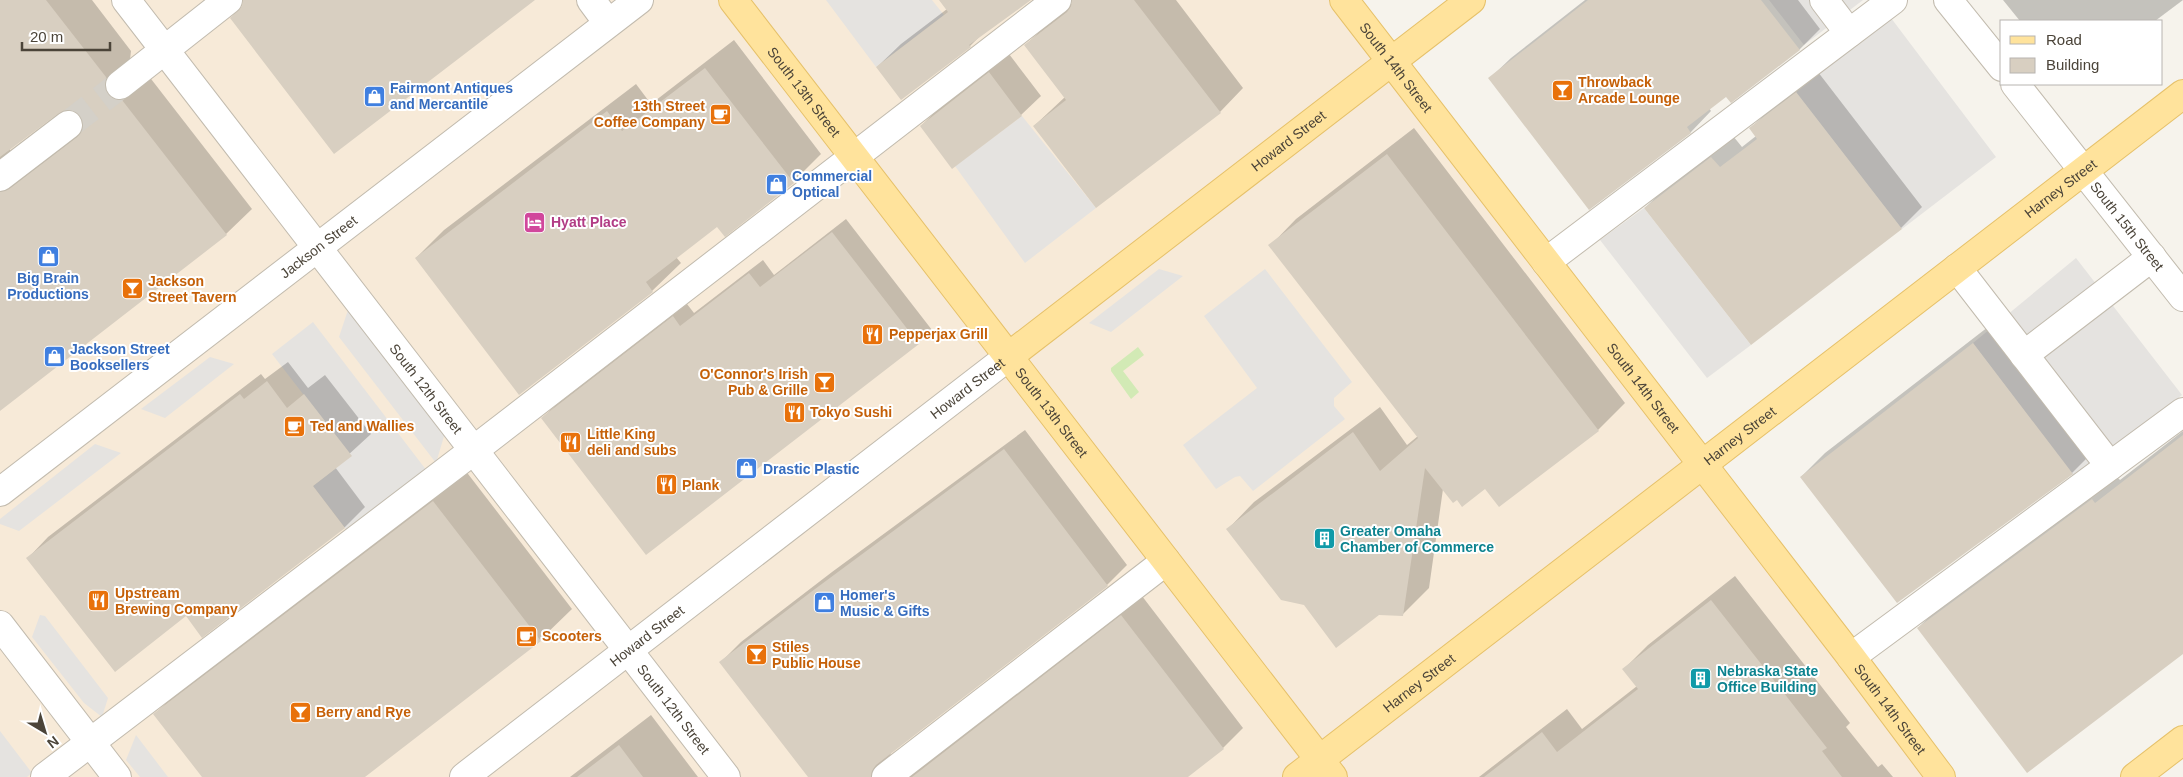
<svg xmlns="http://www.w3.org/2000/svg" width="2183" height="777" font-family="Arial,sans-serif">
  <rect width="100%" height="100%" fill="#f6f3ec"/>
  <path fill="#f7ead8" d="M0,0H1344L1941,777H0Z"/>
  <path fill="#d2eab5" d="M1138,347L1144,355L1123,371L1139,392L1131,399L1111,371V368Z"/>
  <path fill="#e5e3e0" d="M826,0H932L944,15L876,67Z
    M1769,0H1863L1804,45Z
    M1891,18L1996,157L1902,229L1796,92Z
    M1022,116L1096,208L1025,263L955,166Z
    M1644,208L1751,345L1707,378L1600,240Z
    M2076,258L2182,395L2074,477L1973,343Z
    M1159,269L1183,276L1111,332L1089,323Z
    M1265,269L1352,382L1334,398V406L1345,419L1253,491L1240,476L1235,477L1216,489L1183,445L1257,388L1204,316Z
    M348,310L445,433L436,463L339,337Z
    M313,322L427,471L348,532L313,486L351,456L272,354Z
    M210,357L234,364L165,418L141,409Z
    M95,444L121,453L19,531L0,524V519Z
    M40,615L45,616L108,698L102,717L84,703L32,637Z
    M0,731L32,773L27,777H0Z
    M136,735L168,777H140L126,760Z"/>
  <path fill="#0003" fill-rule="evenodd" d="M0,0H92L131,51L130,60L148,75L252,209L226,234L0,410ZM66,108L75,110L82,115L84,128L36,164L13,161L10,152V148L58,111Z
    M940,0H1029L983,33L970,46L877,67L901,44L947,9Z
    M1074,0H1176L1243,88L1220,112L1034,126L1065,97L1026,45L1049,22L1073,3Z
    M1585,0H1798L1820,29L1799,50L1726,95L1709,108L1711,111L1691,132L1590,208L1490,78L1511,58Z
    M2003,0H2183L2155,21H2020Z
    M734,40L821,154L793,182L718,225L676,257L681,263L652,291L519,393L416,258L444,230L636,84L651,104Z
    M1009,54L1041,96L1021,115L952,167L921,126L940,107Z
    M1818,72L1922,207L1901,228L1645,208L1666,187L1733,136L1742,147L1756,136L1751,128L1772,107Z
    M1414,128L1625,403L1598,430L1499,505L1485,487L1443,489L1429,588L1402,615L1305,604L1228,529L1254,502L1380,407L1407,445L1418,436L1270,246L1296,219Z
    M846,219L932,330L918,343L542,418L556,405L687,304L694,313L763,260L774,275Z
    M1997,320L2096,449L2072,473L1801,477L1825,453Z
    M288,362L308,388L325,375L371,434L335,467L365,507L345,527L186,614L28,558L48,537L261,374L265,379Z
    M1025,430L1127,565L1107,585L891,752L890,759L1142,596L1243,728L1223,748L1186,777H810L721,662L741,642L832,572Z
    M2183,431V652L1918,628L1942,604L2116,476L2120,480Z
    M465,470L572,609L540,640L359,777H204L155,714L186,683Z
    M1735,576L1850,723L1846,727L1878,767L1882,764L1893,777H1479L1567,709L1582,729L1637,686L1624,669L1648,645Z
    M651,715L698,777H570Z"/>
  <path fill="#d8cfc1" d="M0,0H46L106,77L105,87L107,94L114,99L122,100L227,235L0,411V192L9,189L77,137L82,131L84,123L80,115L74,110H66L59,113L0,157Z
    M243,0H535L334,154L230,18L242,6Z
    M939,0H1031L969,45L971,47L901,100L876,67L948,12Z
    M1072,0H1134L1221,113L1096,208L1033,126L1066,100L1024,45L1067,12L1071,6Z
    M1588,0H1761L1800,50L1731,103L1726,97L1687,127L1691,133L1589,210L1488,78Z
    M705,68L794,183L725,237L717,227L646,282L653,292L519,395L415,258L607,111L622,131Z
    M989,72L1022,116L952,169L920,126Z
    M1796,92L1902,229L1751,345L1644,208L1711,157L1720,167L1757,139L1749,128Z
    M1387,154L1599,431L1499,507L1485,489L1462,507L1457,500L1453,503L1425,468L1403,616L1379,615L1336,648L1304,605L1281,600L1226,529L1353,432L1380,471L1418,438L1268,245Z
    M832,232L919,344L646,555L541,418L673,316L680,326L749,273L760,287Z
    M1973,343L2073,474L1897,603L1800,477Z
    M267,381L287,408L304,394L352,456L313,486L345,528L202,638L186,616L115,672L26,558L240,394L244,399Z
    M2183,435V654L2027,773L1917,628L2092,499L2095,503Z
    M1004,449L1108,586L876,765L872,771L871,777H808L719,662L811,592Z
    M433,501L541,641L365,777H202L153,714Z
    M1711,600L1827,748L1822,751L1842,777H1484L1542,732L1557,752L1638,689L1622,669Z
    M1121,615L1224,749L1188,777H912Z
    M619,745L643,777H577Z"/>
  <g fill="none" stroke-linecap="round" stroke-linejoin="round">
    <path stroke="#d4d0c8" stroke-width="28" stroke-dasharray="28 14" stroke-linecap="butt" d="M68,125L120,85"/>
    <defs>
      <g id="minor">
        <path id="s1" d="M126,0L726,777"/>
        <path d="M591,0L608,23"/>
        <path d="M1824,0L1849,33"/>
        <path d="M1948,0L2002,67"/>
        <path id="s2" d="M2015,84L2183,297"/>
        <path d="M120,85L228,0"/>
        <path d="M0,177L68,125"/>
        <path d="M1546,262L1893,0"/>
        <path d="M1957,268L2110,466"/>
        <path d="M2024,355L2152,257"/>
        <path id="s3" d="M0,492L639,0"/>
        <path d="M0,625L117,777"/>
        <path d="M1851,657L2183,412"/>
        <path d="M45,777L474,450L1057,0"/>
        <path id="s4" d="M464,777L1008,357"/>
        <path d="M886,777L1166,561"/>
      </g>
      <g id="major">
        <path id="s5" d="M733,0L1333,777"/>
        <path id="s6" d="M1344,0L1851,657L1941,777"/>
        <path id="s7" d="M1008,357L1471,0"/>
        <path id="s8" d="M1297,777L2183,94"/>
        <path d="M2135,777L2183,740"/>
      </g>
    </defs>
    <use href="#minor" stroke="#c2bbae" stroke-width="30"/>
    <use href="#major" stroke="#e6c16a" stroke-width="30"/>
    <use href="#minor" stroke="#fff" stroke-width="28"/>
    <use href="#major" stroke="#ffe39c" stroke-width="28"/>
  </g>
  <defs>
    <symbol id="bar-square" viewBox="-11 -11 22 22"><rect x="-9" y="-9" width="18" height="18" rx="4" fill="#e8710a" stroke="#fff"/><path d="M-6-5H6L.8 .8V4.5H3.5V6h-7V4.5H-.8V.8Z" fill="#fff"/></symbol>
    <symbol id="shop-square" viewBox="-11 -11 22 22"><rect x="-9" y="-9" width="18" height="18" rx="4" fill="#3f7fe0" stroke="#fff"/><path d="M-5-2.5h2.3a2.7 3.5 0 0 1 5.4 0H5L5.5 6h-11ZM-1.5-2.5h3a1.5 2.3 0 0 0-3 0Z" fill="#fff"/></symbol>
    <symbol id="cafe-square" viewBox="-11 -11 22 22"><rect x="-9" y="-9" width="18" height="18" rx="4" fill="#e8710a" stroke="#fff"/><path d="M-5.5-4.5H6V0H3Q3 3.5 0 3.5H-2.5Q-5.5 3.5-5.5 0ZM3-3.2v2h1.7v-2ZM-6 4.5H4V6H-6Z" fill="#fff"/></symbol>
    <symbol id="hotel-square" viewBox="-11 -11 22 22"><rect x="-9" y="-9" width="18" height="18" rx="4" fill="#d1479c" stroke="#fff"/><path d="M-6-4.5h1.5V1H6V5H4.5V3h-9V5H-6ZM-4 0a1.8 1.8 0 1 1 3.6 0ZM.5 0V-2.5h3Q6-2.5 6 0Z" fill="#fff"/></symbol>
    <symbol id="restaurant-square" viewBox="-11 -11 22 22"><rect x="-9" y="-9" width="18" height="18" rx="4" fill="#e8710a" stroke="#fff"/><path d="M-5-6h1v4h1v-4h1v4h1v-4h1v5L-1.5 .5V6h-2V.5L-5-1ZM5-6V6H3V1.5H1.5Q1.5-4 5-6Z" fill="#fff"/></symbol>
    <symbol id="building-square" viewBox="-11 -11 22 22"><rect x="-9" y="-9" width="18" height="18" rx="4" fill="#0f9aa8" stroke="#fff"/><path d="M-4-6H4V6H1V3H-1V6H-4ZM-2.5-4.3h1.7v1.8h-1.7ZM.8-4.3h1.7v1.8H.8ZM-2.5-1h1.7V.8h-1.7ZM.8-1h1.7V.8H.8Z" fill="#fff"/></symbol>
  </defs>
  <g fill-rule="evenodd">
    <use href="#bar-square" x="1550" y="78" width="25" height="25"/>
    <use href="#shop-square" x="362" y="84" width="25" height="25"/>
    <use href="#cafe-square" x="708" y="102" width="25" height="25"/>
    <use href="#shop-square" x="764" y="172" width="25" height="25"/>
    <use href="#hotel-square" x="522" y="210" width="25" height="25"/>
    <use href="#shop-square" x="36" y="244" width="25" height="25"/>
    <use href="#bar-square" x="120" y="276" width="25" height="25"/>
    <use href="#restaurant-square" x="860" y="322" width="25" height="25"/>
    <use href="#shop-square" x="42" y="344" width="25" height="25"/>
    <use href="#bar-square" x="812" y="370" width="25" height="25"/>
    <use href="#restaurant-square" x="782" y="400" width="25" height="25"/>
    <use href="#cafe-square" x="282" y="414" width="25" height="25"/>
    <use href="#restaurant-square" x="558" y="430" width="25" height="25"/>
    <use href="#shop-square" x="734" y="456" width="25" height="25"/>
    <use href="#restaurant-square" x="654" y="472" width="25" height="25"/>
    <use href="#building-square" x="1312" y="526" width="25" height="25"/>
    <use href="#restaurant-square" x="86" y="588" width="25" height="25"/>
    <use href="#shop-square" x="812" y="590" width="25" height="25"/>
    <use href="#cafe-square" x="514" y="624" width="25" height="25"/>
    <use href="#bar-square" x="744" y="642" width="25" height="25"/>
    <use href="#building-square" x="1688" y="666" width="25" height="25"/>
    <use href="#bar-square" x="288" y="700" width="25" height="25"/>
  </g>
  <g text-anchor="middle" stroke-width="4" stroke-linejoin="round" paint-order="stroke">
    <g font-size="14" fill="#4b4439" stroke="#fff">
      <text dy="5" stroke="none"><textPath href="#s6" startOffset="85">South 14th Street</textPath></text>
      <text dy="5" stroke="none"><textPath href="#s5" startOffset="116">South 13th Street</textPath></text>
      <text dy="5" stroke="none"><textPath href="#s7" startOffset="354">Howard Street</textPath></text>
      <text dy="5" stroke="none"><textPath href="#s8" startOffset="964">Harney Street</textPath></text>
      <text dy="5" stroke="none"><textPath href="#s2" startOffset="181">South 15th Street</textPath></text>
      <text dy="5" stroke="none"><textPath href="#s3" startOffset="402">Jackson Street</textPath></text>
      <text dy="5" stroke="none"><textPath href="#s1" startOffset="491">South 12th Street</textPath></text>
      <text dy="5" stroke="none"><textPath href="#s4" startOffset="636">Howard Street</textPath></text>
      <text dy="5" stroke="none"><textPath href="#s6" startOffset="490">South 14th Street</textPath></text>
      <text dy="5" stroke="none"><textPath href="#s5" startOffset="521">South 13th Street</textPath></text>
      <text dy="5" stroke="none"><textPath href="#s8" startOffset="559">Harney Street</textPath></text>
      <text dy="5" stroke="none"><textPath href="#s4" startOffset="231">Howard Street</textPath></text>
      <text dy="5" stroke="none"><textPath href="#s8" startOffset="154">Harney Street</textPath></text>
      <text dy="5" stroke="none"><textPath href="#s1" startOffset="896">South 12th Street</textPath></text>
      <text dy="5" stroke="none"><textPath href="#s6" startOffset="895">South 14th Street</textPath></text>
    </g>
    <g font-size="14" font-weight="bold" fill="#c56008" stroke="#fff" text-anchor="start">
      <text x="1578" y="87">Throwback<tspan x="1578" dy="16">Arcade Lounge</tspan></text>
      <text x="705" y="111" text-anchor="end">13th Street<tspan x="705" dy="16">Coffee Company</tspan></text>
      <text x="148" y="286">Jackson<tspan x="148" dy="16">Street Tavern</tspan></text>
      <text x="889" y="339">Pepperjax Grill</text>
      <text x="808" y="379" text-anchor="end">O'Connor's Irish<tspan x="808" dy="16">Pub &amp; Grille</tspan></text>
      <text x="810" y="417">Tokyo Sushi</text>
      <text x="310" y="431">Ted and Wallies</text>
      <text x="587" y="439">Little King<tspan x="587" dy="16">deli and subs</tspan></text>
      <text x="682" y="490">Plank</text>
      <text x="115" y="598">Upstream<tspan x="115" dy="16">Brewing Company</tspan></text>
      <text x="542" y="641">Scooters</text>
      <text x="772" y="652">Stiles<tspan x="772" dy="16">Public House</tspan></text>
      <text x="316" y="717">Berry and Rye</text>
    </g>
    <g font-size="14" font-weight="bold" fill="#366cbe" stroke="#fff" text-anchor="start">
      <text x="390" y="93">Fairmont Antiques<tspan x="390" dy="16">and Mercantile</tspan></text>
      <text x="792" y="181">Commercial<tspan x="792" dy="16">Optical</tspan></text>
      <text x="48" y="283" text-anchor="middle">Big Brain<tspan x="48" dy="16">Productions</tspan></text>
      <text x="70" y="354">Jackson Street<tspan x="70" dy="16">Booksellers</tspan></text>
      <text x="763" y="474">Drastic Plastic</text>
      <text x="840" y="600">Homer's<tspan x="840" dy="16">Music &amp; Gifts</tspan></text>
    </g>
    <g font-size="14" font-weight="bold" fill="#b23c85" stroke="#fff" text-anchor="start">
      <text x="551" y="227">Hyatt Place</text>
    </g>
    <g font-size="14" font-weight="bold" fill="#0d838f" stroke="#fff" text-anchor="start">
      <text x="1340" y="536">Greater Omaha<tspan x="1340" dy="16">Chamber of Commerce</tspan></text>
      <text x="1717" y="676">Nebraska State<tspan x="1717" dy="16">Office Building</tspan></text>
    </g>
  </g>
  <rect x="2000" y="20" width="162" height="65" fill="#ffffff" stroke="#b7b4b0"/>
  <rect x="2010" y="36" width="25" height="8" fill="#ffe39c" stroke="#b7b4b0"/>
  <text x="2046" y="45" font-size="15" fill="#4b4439">Road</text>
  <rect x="2010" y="58" width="25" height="15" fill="#d8cfc1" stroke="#b7b4b0"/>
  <text x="2046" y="70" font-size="15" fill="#4b4439">Building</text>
  <g transform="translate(45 732) rotate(142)" stroke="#ffffff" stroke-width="4" paint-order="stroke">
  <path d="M0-4L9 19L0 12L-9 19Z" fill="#4b4439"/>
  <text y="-8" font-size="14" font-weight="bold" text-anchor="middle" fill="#4b4439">N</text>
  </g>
  <path d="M22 42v8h88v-8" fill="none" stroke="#4b4439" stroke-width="2.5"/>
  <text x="30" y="42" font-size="15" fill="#4b4439" stroke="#ffffff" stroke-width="4" paint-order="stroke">20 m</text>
</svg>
